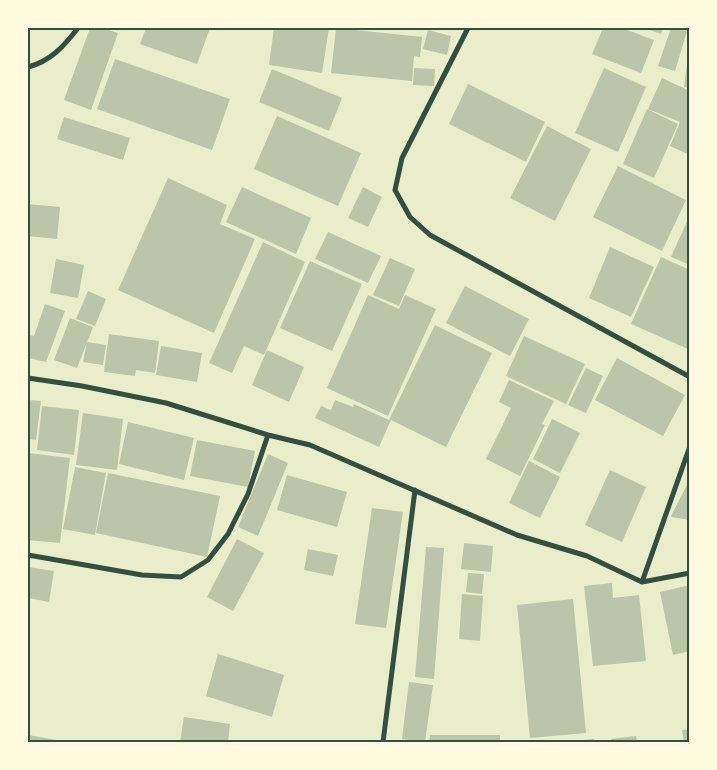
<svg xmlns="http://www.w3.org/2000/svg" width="717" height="770" font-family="'Noto Sans',sans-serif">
  <rect width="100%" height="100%" fill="#e9edc9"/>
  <path fill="#bcc5a7" d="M90,28H103L118,33L91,110L64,100Z
    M146,28H210L197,64L140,44Z
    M274,28H329L322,73L269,65Z
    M336,28L422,37L420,57L414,56L412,81L331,73Z
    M603,28H622L654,40L641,73L592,54Z
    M644,28H663L661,34Z
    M671,28H688L675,71L658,66Z
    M428,30L451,36L447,55L423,49Z
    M688,56H690V88L684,87Z
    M115,59L230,99L212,150L97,109Z
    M414,68L435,69L434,86L413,85Z
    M604,68L646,87L618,152L575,133Z
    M272,69L342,98L329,131L259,102Z
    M662,78L690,91V155L670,146L680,122L648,109Z
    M468,84L545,122L526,162L449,124Z
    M647,109L678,124L654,178L623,164Z
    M277,116L361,153L338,206L254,169Z
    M64,117L130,138L123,160L57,139Z
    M547,126L591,149L555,221L510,198Z
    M618,166L686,200L662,251L593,217Z
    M168,178L227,205L220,224L255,239L214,333L118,290Z
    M242,187L311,218L296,254L226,222Z
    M363,187L382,197L368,227L348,218Z
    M28,204L60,207L57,239L28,236Z
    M690,215V265L671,257Z
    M328,232L381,256L368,283L315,259Z
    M263,242L305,262L264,355L244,346L232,373L209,363Z
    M610,247L654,267L631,317L589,298Z
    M661,257L690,270L688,349L631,324Z
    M390,258L415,269L399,306L373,295Z
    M56,259L84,265L78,298L50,293Z
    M310,261L362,284L332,351L280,328Z
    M465,286L529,319L510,356L446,323Z
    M88,291L106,299L95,326L76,319Z
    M368,295L399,309L405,295L436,309L388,416L327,388Z
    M45,304L65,311L46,362L28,358V335L34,336Z
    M70,318L93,327L77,368L54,360Z
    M435,325L492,353L446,447L391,420L379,447L315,418L321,406L331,410L335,400L353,407L354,404L389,420Z
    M109,334L159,341L155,373L136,370L135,376L104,372Z
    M524,336L585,364L566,404L506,376Z
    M87,342L106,345L103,365L83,362Z
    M161,346L202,353L197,382L156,375Z
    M267,350L304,367L289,402L252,385Z
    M617,358L685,395L663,436L595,400Z
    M586,368L603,376L586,413L568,405Z
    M509,380L554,401L542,424L545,425L520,476L486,459L511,408L499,402Z
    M28,400L41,401L36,440L28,439Z
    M42,406L79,410L74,455L37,450Z
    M83,413L123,419L117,470L76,465Z
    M552,419L580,433L560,473L533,459Z
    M128,422L194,438L184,480L119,464Z
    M197,440L255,451L248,487L190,476Z
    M28,453L70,458L60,543L28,540Z
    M268,454L288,463L258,536L238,527Z
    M529,461L560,477L540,518L509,503Z
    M75,467L106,473L95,535L63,529Z
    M610,470L646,487L622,542L585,525Z
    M108,473L220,496L207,557L96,533Z
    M287,475L347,492L337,527L277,510Z
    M690,479V520L671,517V516Z
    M372,508L403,512L386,628L355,624Z
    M237,539L264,553L233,611L207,597Z
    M464,543L493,546L491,572L461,569Z
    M426,547L444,548L434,679L415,677Z
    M308,549L338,555L333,576L304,570Z
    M28,567L54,571L49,602L28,598Z
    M468,573L484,574L482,594L466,592Z
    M612,583L613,598L639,595L646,661L593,666L584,586Z
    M690,585V651L673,655L660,592Z
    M462,594L483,596L480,641L459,639Z
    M573,599L586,733L530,738L517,605Z
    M218,654L284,675L272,717L206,696Z
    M409,682L433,685L425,742L402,739Z
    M184,717L230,724L228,742H180Z
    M690,729V742H684L682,730Z
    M28,735L62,741V742H28Z
    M430,735H500V742H429Z
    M636,736L637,742H612L611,739Z
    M594,739L595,742H572V741Z"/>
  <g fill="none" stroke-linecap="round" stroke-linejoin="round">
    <path stroke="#344e41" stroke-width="5" d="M468,28L402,158L395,190L410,217L430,235L690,377
      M28,67C51,61 64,46 78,28
      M28,378L82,386L166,403L268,435L310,445L517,535L587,556L642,582L690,573
      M28,555L142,575L181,577L208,560L228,534L248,494L268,435
      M642,582L690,446
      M383,742L415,490"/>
  </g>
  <rect width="717" height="770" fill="none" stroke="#fefae0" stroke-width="58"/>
  <rect x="29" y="29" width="659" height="712" fill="none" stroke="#344e41" stroke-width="2"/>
</svg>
